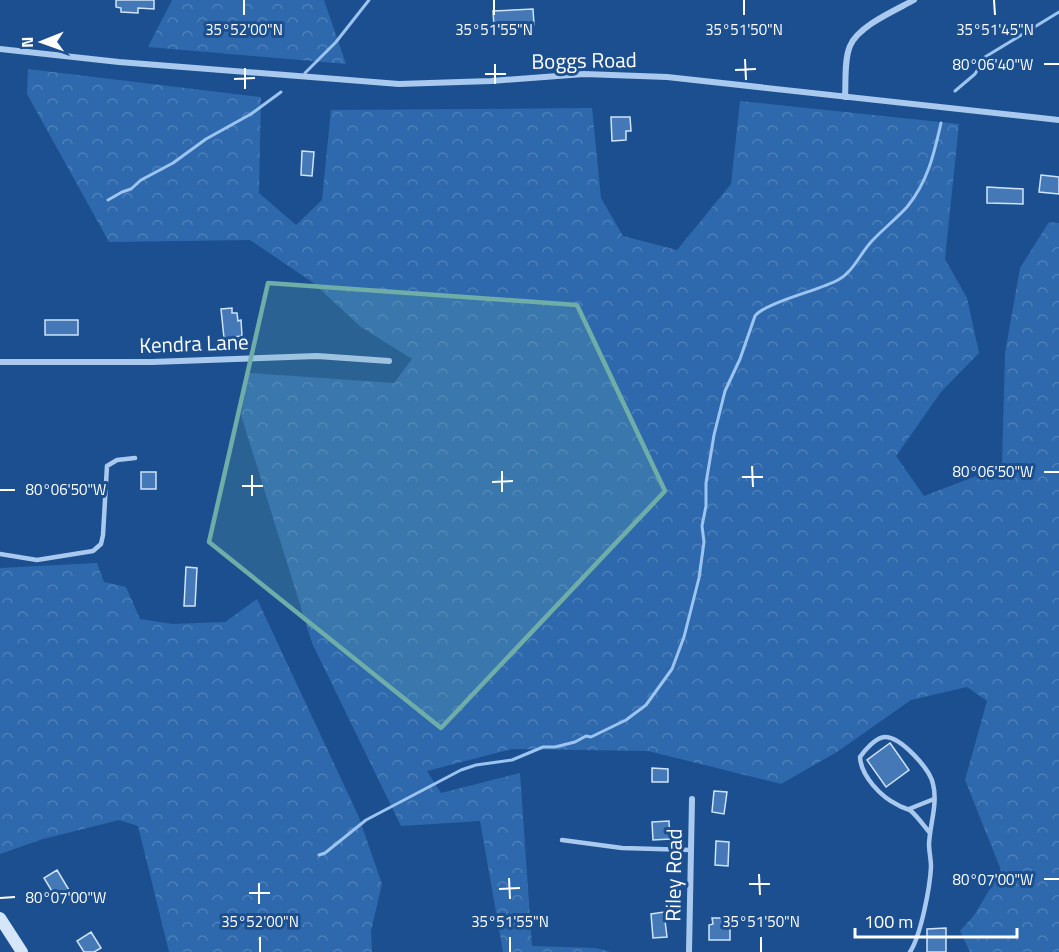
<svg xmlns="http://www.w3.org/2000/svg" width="1059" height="952" font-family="'Titillium Web',sans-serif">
  <defs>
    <pattern id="forest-crowns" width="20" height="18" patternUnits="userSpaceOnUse" patternTransform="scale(1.5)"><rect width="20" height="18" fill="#2e69ad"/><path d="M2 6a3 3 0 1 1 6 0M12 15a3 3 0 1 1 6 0" fill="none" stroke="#4d80b9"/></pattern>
  </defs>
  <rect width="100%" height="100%" fill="#1b4f8f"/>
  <path fill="url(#forest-crowns)" d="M172,0H324L346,64L148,47Z
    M28,69L261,97L259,193L296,225L322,200L331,110L592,108L601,198L623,236L677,250L731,184L740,101L959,124L945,259L967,298L979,353L941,392L896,456L924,496L1002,466L1005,353L1020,268L1049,222L1059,223V952H970L960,931L975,914L1001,870L965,780L987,701L967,687L911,700L837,752L781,784L648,751L512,749L427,771L441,793L520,773L532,946L596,948L611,952H503L480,821L401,826L312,643L241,415L249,373L394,383L412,359L361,327L312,282L250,240L109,242L27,94Z
    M97,563L104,582L126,587L140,619L173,624L225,622L257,599L358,815L382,884L371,931L372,952H169L138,826L119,820L43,839L0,854V568Z"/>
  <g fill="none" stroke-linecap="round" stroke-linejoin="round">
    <path stroke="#9cc4f0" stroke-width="3" d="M305,73L336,42L369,0
      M955,91L975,74L985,57L1059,12
      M108,200L122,192L131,189L141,180L173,163L206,139L251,114L281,92
      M319,855L325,853L366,820L461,770L476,765L512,760L543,747H555L575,742L586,736L591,737L626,720L646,705L672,669L684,637L699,578L704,542L702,526L706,506V483L714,435L725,391L740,359L755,316C764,303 820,290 838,280C853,272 860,254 871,242C882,230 896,219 907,207C928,181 934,154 941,123"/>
  </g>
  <path fill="#4478b7" stroke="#cfe3fa" stroke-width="1.5" d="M116,0H154V9L138,8V13L121,12V8L116,7Z
    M533,9L534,25L494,27L493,11Z
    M611,117H630L631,131H626V140L612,141Z
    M302,151L314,152L312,176L301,175Z
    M1041,175L1059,177V194L1039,192Z
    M987,187L1023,189V204L987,203Z
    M232,308V313H237L238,321L241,320L242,336L224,338L221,309Z
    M45,320H78V335H45Z
    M141,472H156V489H141Z
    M186,567L197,568L195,606H184Z
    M890,743L909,770L886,787L867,760Z
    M652,768L668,769V782H652Z
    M714,791L727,792L724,814L712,812Z
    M669,821L670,839L653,840L652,822Z
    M716,841L729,842L728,866L715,865Z
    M57,870L72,895L59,903L44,878Z
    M664,912L667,937L653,938L651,914Z
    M712,918H730V940H709V925L713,924Z
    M946,928V952H927V929Z
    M91,932L101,948L94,952H84L77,941Z"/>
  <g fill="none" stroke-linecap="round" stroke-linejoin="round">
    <path stroke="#a9c9ee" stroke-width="4.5" d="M0,554L37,560L93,551L101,544L103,535L107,466L117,460L135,458
      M909,809L934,799
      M562,840L622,848L691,850
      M910,952C921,935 930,887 931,867C931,859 929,851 929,844C930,824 938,803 933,784C930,769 901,737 885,737C876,737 865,750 860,757C861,776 881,797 898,805C902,808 907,808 911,811C918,817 924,826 930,833"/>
    <path stroke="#a9c9ee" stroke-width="6" d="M0,49L119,62L399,84L491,81L584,74L667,77L1059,120
      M845,97C846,82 844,60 850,46C858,26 896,10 914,0
      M0,362H152L317,356L389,361
      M689,952L692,799"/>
    <path stroke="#d6e6fa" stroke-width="12" d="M0,918L22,952"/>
  </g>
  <path fill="#6fada8" fill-opacity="0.2" stroke="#6fada8" stroke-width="4.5" stroke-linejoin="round" d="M268,283L577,305L665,491L441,728L209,542Z"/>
  <path fill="none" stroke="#fff" stroke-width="2" d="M244,0V15M494,0V15M744,0V15M994,0L995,15M745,59L746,80M495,64V84M1044,64H1059M245,68V89M735,70L756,69M485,74H506M234,79L255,78M752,466L753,487M502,471V492M1044,472H1059M252,475V496M742,477H763M492,482L513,481M242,486H263M0,490H15M759,874L760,895M509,878L510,899M1044,879H1059M259,883V904M749,884H770M499,889L520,888M249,893H270M0,898L15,897M260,937V952M510,937V952M761,937V952"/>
  <g text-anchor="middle" stroke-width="6" stroke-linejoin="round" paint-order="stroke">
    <g font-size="21" fill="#fff" stroke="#1b4f8f">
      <text transform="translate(584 61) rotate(-1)" y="7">Boggs Road</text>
      <text transform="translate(194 344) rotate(-2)" y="7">Kendra Lane</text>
      <text transform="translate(674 875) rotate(-89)" y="7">Riley Road</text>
    </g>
  </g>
  <g font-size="15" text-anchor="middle" fill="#fff" stroke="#1b4f8f" stroke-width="6" stroke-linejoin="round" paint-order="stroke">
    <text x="244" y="35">35°52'00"N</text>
    <text x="494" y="35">35°51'55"N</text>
    <text x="744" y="35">35°51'50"N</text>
    <text x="995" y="35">35°51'45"N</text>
    <text x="993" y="70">80°06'40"W</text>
    <text x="993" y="477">80°06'50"W</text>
    <text x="66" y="495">80°06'50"W</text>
    <text x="993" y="885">80°07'00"W</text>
    <text x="66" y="903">80°07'00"W</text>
    <text x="260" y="927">35°52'00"N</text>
    <text x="510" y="927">35°51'55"N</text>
    <text x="761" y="927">35°51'50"N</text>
  </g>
  <g transform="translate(42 42) rotate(269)" stroke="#1b4f8f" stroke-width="4.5" paint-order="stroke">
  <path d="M0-4.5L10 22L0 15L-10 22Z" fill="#ffffff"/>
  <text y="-9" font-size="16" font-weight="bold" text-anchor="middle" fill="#ffffff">N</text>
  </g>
  <path d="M855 928v9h162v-9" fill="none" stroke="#ffffff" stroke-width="3"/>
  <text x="864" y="928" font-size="18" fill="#ffffff" stroke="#1b4f8f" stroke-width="4.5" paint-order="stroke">100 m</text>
</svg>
